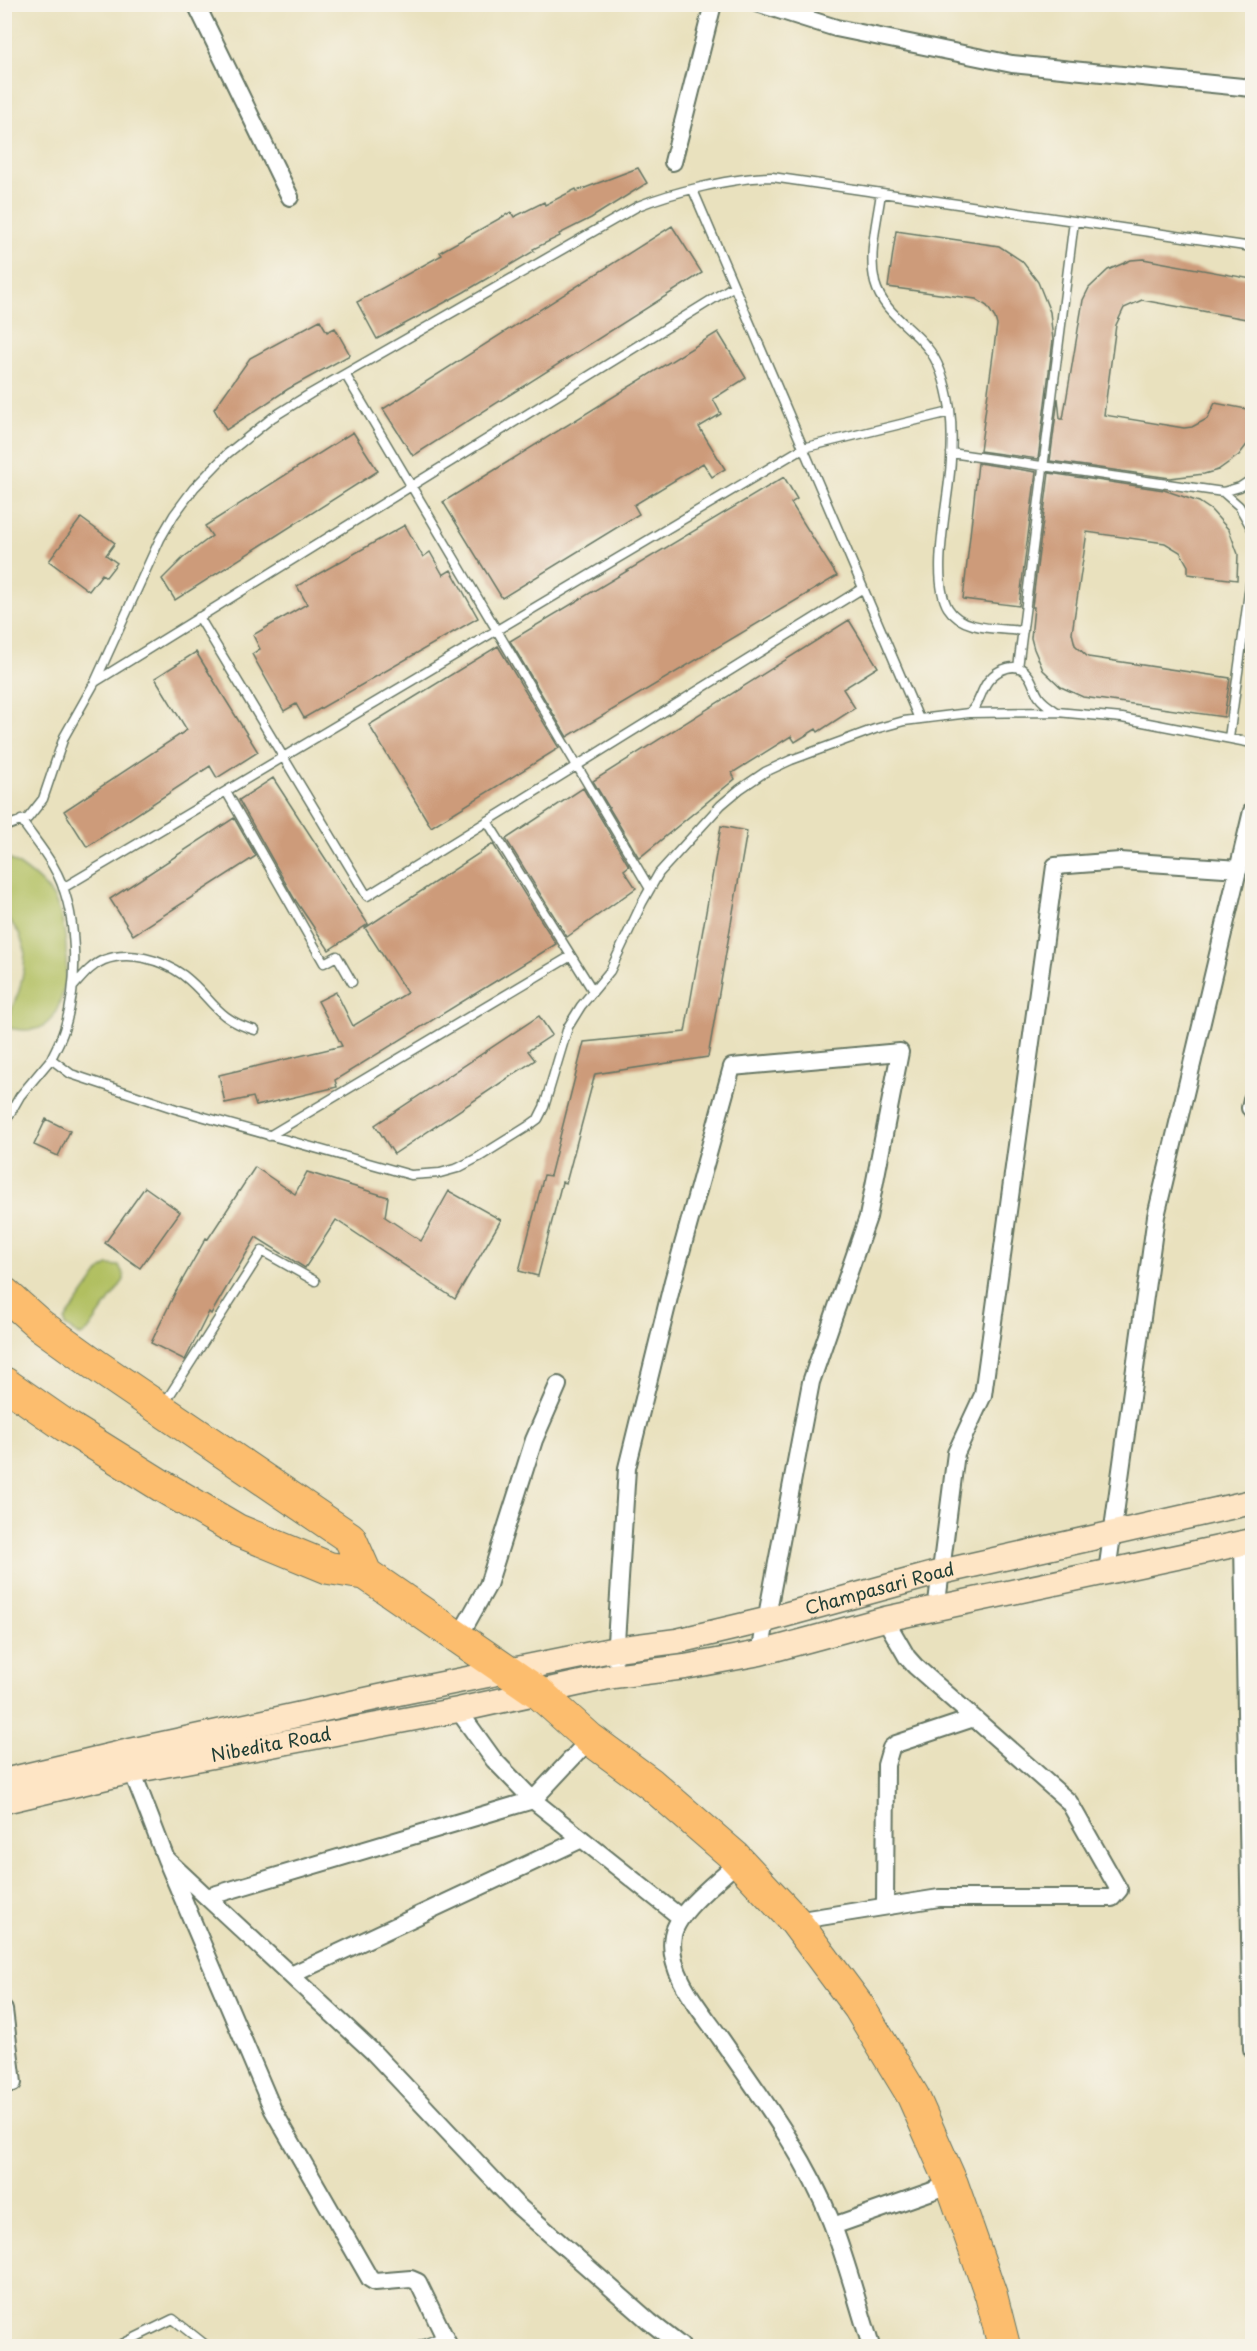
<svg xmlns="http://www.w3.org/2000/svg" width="1257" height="2351" font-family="'Playpen Sans',sans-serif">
  <rect width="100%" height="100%" fill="#f7f3e8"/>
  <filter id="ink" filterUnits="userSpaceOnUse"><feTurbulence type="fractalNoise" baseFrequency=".0167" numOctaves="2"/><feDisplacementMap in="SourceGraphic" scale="12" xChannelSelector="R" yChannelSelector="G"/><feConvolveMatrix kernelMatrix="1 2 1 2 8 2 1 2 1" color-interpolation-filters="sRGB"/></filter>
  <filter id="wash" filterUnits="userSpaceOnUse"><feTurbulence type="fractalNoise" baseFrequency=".008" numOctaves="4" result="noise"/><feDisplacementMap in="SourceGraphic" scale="24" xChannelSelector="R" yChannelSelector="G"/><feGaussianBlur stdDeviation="1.35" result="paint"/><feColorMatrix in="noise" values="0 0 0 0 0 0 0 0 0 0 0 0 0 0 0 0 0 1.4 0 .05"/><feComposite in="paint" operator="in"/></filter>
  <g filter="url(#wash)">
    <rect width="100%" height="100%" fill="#e9e1be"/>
    <path fill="#b1bf61" stroke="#687e4a" stroke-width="1.5" d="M5,856C20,865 40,879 51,894C71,920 74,1004 45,1025C36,1032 18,1030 9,1028L7,1020L19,991L24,969L25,950L19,933L5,914Z
      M108,1265L119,1266L124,1275V1280L88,1331L81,1336L65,1326V1320L100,1271Z"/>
    <g id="blocks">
      <path fill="#cd9b7a" d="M638,168L647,183L591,218L559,234L560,236L533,249L534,251L464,292L377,339L357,302L442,255L440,252L511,212L514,217L544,202L545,205L576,189L577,191Z
        M672,226L702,273L413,456L383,409Z
        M896,231L999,246L1022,261L1038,282L1050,312L1053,340L1038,459L980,451L997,325L995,318L987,306L976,299L888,287Z
        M1143,259L1252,279V320L1142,300L1124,308L1116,325L1104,415L1184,428L1192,427L1207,419L1215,403L1252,410V438L1239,455L1218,470L1204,474L1170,478L1050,461L1058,398L1060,419H1063L1083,300L1089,288L1108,270L1131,260Z
        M320,320L327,332L335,328L350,355L288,389L226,430L214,409L250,358Z
        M718,332L746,378L713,399L721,414L699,427L725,469L712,477L703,463L634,505L639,514L502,598L443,502Z
        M353,432L378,471L175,600L162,579L184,557L212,536L205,526Z
        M978,463L1036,472L1019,606L963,599Z
        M1049,473L1164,490L1199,502L1211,510L1229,530L1238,554L1237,580L1188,574V566L1180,552L1165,543L1087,532L1072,633L1075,645L1088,657L1230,678L1224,717L1083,697L1061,687L1043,670L1034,649L1031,638L1034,607H1032Z
        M784,477L797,499L791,503L837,576L567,737L510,641Z
        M81,518L115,543L106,555L117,563L106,577L102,574L89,591L49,561Z
        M405,525L423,557L430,552L443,575L451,570L478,618L304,718L296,704L284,711L252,654L260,649L253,635L307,604L297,586Z
        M849,620L878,667L843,689L855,708L818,732L816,729L795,742L791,736L732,773L735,779L639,858L593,781Z
        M498,646L559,748L431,827L369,725Z
        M196,652L258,752L217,778L210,766L87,847L64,811L187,730L155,678Z
        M273,778L368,924L329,950L294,898L239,800Z
        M583,788L629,866L624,870L636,888L567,937L506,839Z
        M234,818L256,856L133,935L110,899Z
        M721,826L747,831L708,1057L595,1074L566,1183L562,1182L538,1276L519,1271L544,1175L550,1176L584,1042L685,1032Z
        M493,844L556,944L335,1080L337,1087L256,1106L253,1097L225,1103L219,1075L342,1046L318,1001L336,992L353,1026L407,993L365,928Z
        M539,1016L552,1035L528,1051L535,1060L394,1154L375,1125Z
        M46,1119L70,1131L58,1156L34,1145Z
        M255,1167L295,1194L307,1172L388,1197L385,1217L421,1241L449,1191L501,1220L455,1299L336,1220L305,1268L256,1237L211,1314L209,1312L185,1360L151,1343L175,1293L206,1238L208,1239Z
        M145,1187L180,1212L140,1268L105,1243Z"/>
    </g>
  </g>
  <g filter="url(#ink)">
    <use href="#blocks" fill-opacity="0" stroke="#667664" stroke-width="1.5"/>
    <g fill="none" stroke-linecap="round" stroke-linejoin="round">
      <defs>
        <path id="lane" d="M693,190L919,719
          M881,193C877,222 868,254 875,283C883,312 909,325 926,346C940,362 947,389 950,409C952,426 952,443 951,459C950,496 929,577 948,608C962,631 998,628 1023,631
          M345,374L650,889
          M951,453L1223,492L1240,487L1252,479
          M1223,492L1239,506L1252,529
          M199,617L367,896L863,588
          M1018,668L1074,221
          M95,682L734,286
          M969,713C980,704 980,692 988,681C997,669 1018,660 1028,675C1033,681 1034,690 1039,697C1043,703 1050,707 1057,712
          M1229,738L1252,570
          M226,791L324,963L337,956L352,982
          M21,820C32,836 44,850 53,866C79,910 79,983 64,1030C61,1040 55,1050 51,1059
          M487,821L593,991
          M4,827L28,818L43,799L64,737L95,682L160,539L174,515L194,488L227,454L273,417L310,394L638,206C672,192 736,177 772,177L1252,247
          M63,888L803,448L950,412
          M73,987C82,977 91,965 104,960C129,950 162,960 183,975C212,997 215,1019 255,1030
          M4,1124L20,1096L51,1059L71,1074L176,1109L411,1175L440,1173L458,1168L479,1157L527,1127L538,1119L544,1107L568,1027L581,1006L610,971L642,903L659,873L721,805L740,789L765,772L791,760L875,729L904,721L969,713L1057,712L1122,718L1252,743
          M269,1136L571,956
          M164,1404L262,1251L315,1281
          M4,2344L11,2346
          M118,2346L173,2319L207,2346
          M419,2346L444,2336"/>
        <path id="street" d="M196,4L290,197
          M760,4L836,28L1012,64L1252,88
          M673,162L713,4
          M1250,1108L1252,1099
          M1243,1543L1252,2049
          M1107,1572L1156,1216L1252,811
          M936,1610L956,1453L983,1395L1055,866L1120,861L1239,869
          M459,1637L488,1585L534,1440L558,1385
          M615,1658L627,1468L673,1281L732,1067L900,1052L868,1217L811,1382L760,1653
          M458,1710L494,1760L533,1800L680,1917
          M129,1763L166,1859L273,2110L370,2279L375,2282L411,2279L418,2282L449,2346
          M166,1859L373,2052L517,2205L650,2322L681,2346
          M739,1861C720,1879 678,1910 673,1935C666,1973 701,2010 721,2039C761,2097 805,2155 831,2221C847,2262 858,2305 871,2346
          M207,1897L533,1800L590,1739
          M885,1906L886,1765L891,1748L896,1744L974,1718
          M795,1921L939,1898H1112L1119,1890L1069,1802L915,1666L907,1657L885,1619
          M291,1975L582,1839
          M4,2010L13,2083
          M833,2226L952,2184"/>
        <g id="secondary">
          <path id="s1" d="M4,1781L126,1752L398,1693L616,1649L677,1641L766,1620L941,1572L1252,1502"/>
          <path id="s2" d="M4,1801L132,1771L458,1710L613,1676L685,1667L760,1653L885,1619L1252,1541"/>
        </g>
        <path id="highway" d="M4,1293L40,1325L97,1366L350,1538L366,1574
          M4,1383L66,1426L162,1486L237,1530L329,1568L366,1574L539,1693L590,1739L651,1784L734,1856L795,1921L859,2007L913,2096L952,2184L991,2295L1004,2346"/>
      </defs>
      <use href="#lane" stroke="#667664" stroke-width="11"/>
      <use href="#street" stroke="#667664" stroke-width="20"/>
      <use href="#secondary" stroke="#667664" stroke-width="27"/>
      <use href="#highway" stroke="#667664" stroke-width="34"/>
      <use href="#lane" stroke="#fff" stroke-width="8"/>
      <use href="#street" stroke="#fff" stroke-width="16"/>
      <use href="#secondary" stroke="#fee5c5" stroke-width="24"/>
      <use href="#highway" stroke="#fcbd6e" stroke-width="32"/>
    </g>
  </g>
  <g text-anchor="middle" stroke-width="6" stroke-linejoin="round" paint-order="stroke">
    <g font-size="18" fill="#1f3d34" stroke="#f7f3e8">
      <text dy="6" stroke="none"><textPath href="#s1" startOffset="897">Champasari Road</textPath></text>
      <text dy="6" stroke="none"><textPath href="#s2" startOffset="273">Nibedita Road</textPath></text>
    </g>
  </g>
  <rect width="1257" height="2351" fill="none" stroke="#f7f3e8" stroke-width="24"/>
</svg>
